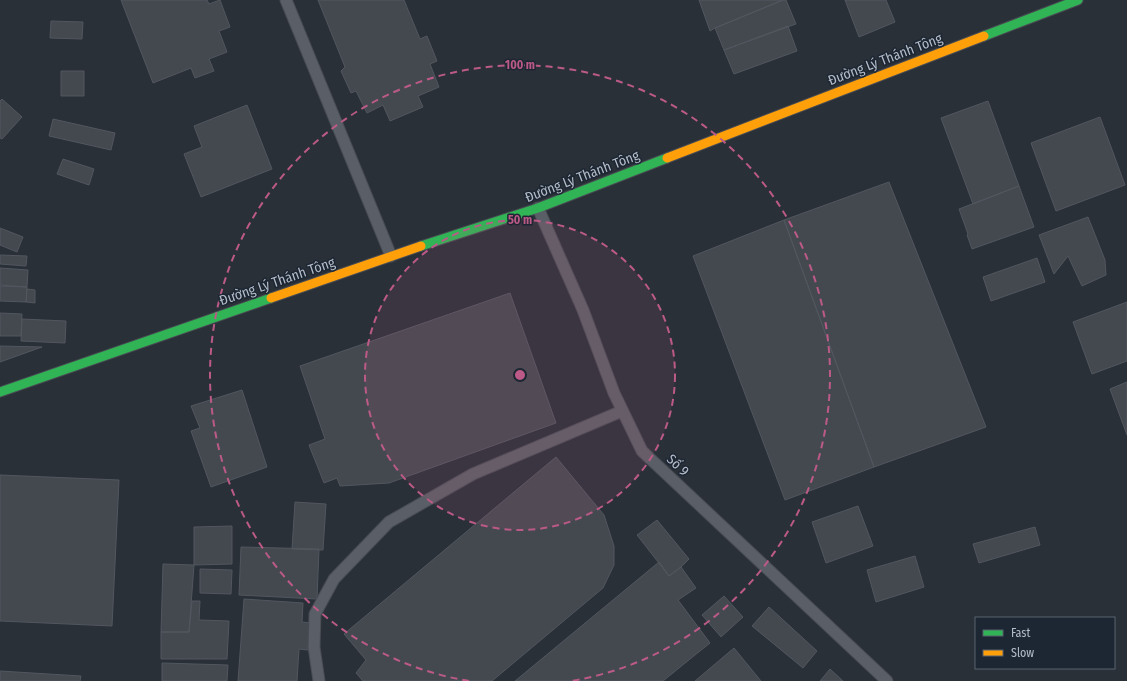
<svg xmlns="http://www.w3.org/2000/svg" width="1127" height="681" font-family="'Fira Sans Condensed',sans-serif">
  <rect width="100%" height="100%" fill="#2a3038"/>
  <path fill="#444950" stroke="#52575f" d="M121,0H207L209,4L220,0L230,27L219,31L227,52L209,59L214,71L195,78L191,68L153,83Z
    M318,0H404L420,39L427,36L437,61L430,64L439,87L418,96L423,107L390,121L383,105L367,113L356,91L351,93L341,71L345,67Z
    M699,0H783L715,28L710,31Z
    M783,0H786L796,24L724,50L715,28Z
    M845,0H886L895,22L859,37Z
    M51,21L83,22L82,39L50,38Z
    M788,26L797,51L734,74L724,50Z
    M61,71H84V96H61Z
    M2,99L22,117L2,139L0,138V101Z
    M988,101L1019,186L973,204L941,118Z
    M247,105L272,169L201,197L184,154L202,147L194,126Z
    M1100,117L1125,185L1056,211L1031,143Z
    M53,119L115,133L111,150L49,136Z
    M63,159L94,169L89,185L57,174Z
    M889,182L986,427L874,467L784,220Z
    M1019,186L1034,227L972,249L967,235L968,234L959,209Z
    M1088,217L1105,260L1106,275L1082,286L1068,256L1054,274L1039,235Z
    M784,220L874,467L785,500L693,256Z
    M0,228L23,237L17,252L0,245Z
    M0,255L27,256L26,266L0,264Z
    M1037,258L1045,282L991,301L983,277Z
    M0,268L28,270L27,287L0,285Z
    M0,286L27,287L26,302L0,301Z
    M27,289L35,290V303L26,302Z
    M510,293L556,423L389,483L340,486L337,478L324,483L309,445L325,439L300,366Z
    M1127,302V361L1092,374L1073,322Z
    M0,313L22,314L21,336H0Z
    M22,319L66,321L65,343L21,341Z
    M0,346L42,347L0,362Z
    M1127,382V435L1110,389Z
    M242,390L267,467L211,487L191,431L200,428L191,406Z
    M556,457L604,515L614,546V565L603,588L492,681H363L356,673L366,660L344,634Z
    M0,475L119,480L112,626L0,621Z
    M295,502L326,504L323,550L292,549Z
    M858,506L873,546L826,563L812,522Z
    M657,520L689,559L681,567L669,576L637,535Z
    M232,526V564L194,565V527Z
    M1035,527L1040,545L979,563L973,544Z
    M241,547L319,549L317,599L239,595Z
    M915,556L924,587L876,602L867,570Z
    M659,562L669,576L681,567L696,588L678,600L710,643L695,655L663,681H515Z
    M163,564L194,565L189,632H161Z
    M200,569L232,570L231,594L200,593Z
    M724,596L743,617L721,637L702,615Z
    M244,599L303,603L302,622L310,623L308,650L299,649L297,681H238Z
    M192,601H200L199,620L229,621L227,659H161V632H189Z
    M769,607L817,651L803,668L752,626Z
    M734,648L761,681H695Z
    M162,663L228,665L227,681H162Z
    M830,669L843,681H820Z
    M0,671L81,676L80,681H0Z"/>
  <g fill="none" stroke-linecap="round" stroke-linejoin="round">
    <defs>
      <path id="lane" d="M286,0L391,256
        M538,208L583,310L614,393L642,451L887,681
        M319,681L314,647L315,614L334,579L389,522L473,474L622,411"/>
      <path id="fast" d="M984,36L1078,0
        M421,246L538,208L667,158
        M0,392L271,298"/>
      <path id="slow" d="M667,158L984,36
        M271,298L421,246"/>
    </defs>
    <use href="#lane" stroke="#484c53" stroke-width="13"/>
    <use href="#fast" stroke="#484c53" stroke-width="11"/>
    <use href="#slow" stroke="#484c53" stroke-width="11"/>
    <use href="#lane" stroke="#5a5e66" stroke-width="11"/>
    <use href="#fast" stroke="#30b455" stroke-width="9"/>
    <use href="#slow" stroke="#ff9f0a" stroke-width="9"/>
  </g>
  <circle cx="520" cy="375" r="155" fill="#bc5a87" fill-opacity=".12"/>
  <g fill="none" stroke="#bc5a87" stroke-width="2" stroke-dasharray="7 5">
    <circle cx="520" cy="375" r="155"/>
    <path d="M469 681A310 310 0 1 1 571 681"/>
  </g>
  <g text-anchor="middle" stroke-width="3" stroke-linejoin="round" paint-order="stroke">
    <g font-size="14" fill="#b4bcc9" stroke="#1d2633">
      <text transform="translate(885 59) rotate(-21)" y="5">Đường Lý Thánh Tông</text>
      <text transform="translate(582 176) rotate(-21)" y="5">Đường Lý Thánh Tông</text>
      <text transform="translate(277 281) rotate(-19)" y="5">Đường Lý Thánh Tông</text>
      <text transform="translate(678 465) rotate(43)" y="5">Số 9</text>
    </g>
  </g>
  <circle cx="520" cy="375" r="6" fill="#bc5a87" stroke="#1d2633" stroke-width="2"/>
  <g font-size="12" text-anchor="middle" font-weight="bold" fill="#bc5a87" stroke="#1d2633" stroke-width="3" stroke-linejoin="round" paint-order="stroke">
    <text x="520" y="69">100 m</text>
    <text x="520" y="224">50 m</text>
  </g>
  <rect x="975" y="617" width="140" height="52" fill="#1d2633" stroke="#59626f"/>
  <rect x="983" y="630" width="20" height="6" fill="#30b455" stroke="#59626f"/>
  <text x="1011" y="637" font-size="12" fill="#b4bcc9">Fast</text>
  <rect x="983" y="650" width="20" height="6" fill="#ff9f0a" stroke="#59626f"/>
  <text x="1011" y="657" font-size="12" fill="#b4bcc9">Slow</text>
</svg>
